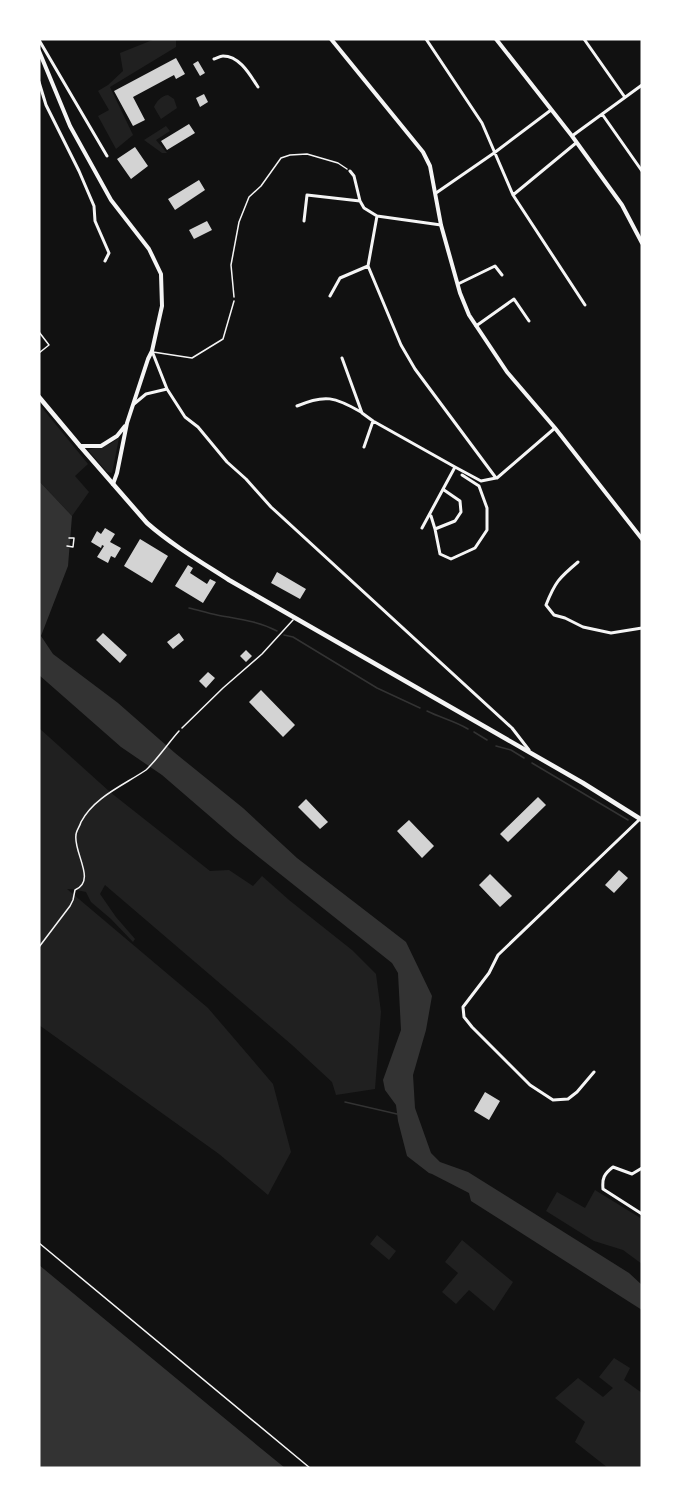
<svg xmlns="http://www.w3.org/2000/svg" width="681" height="1507" font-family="'PT Sans',sans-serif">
  <rect width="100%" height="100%" fill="#111"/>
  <path fill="#202020" d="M155,39H176V47L110,87L133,135L116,149L98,116L109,110L98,91L108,85L123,71L120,53Z
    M168,95L174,99L177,108L161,119L154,107C157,101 161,96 168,95Z
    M166,126L170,131L156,140L167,153H162L144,140Z
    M39,404L88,464L75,476L89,492L72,516L39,481Z
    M119,438L112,473L107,472L88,450L110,444Z
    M39,728L110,792L210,871L229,870L253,886L262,876L289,900L352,950L376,974L381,1012L375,1089L336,1095L332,1082L292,1045L105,885L100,894L116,917L135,939L133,942L111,919L91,902L86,892L72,889H67L208,1008L273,1084L291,1152L268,1195L219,1154L39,1025Z
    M595,1190L642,1219V1264L623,1250L594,1241L546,1211L557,1192L585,1208Z
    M377,1235L396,1251L389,1260L370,1244Z
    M462,1240L513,1282L494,1311L469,1290L456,1304L442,1292L458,1273L445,1262Z
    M614,1358L630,1368L624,1380L642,1393V1468H608L575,1442L585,1422L555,1398L578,1378L603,1397L613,1388L599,1377Z"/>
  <path fill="#333" d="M39,481L72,516L68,566L41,636L53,654L118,703L175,753L243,808L297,858L406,942L432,996L426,1030L413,1075L415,1108L431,1153L440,1162L468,1172L629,1273L642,1285V1310L471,1201L469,1193L432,1174L429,1173L407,1156L398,1121L396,1105L385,1090L383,1080L401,1030L398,973L392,963L235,838L162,775L121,747L39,675Z
    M39,1265L258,1446L285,1468H39Z"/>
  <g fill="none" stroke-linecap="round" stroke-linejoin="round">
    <path stroke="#333" stroke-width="1.5" d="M189,608C198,610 207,613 217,615C238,619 258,621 277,631
      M284,635L293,637L377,688L420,708
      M427,711C441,718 455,721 468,729
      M474,732L487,740
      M496,746L511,750L524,758
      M532,763L628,820
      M345,1102L397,1114"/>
  </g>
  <path fill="#d3d3d3" d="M176,58L185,74L176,79L174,75L133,97L145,120L133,126L114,91Z
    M198,61L205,73L200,76L193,64Z
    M204,94L208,102L200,107L196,98Z
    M189,124L195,133L167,150L161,141Z
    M135,147L148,166L131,179L117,159Z
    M199,180L205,190L175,210L168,199Z
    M207,221L212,230L194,239L189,230Z
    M105,528L115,534L110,542L121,548L115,558L111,556L108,563L97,557L104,546L102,545L101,548L91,542L97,531L101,534Z
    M140,539L168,556L152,583L124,566Z
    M188,565L193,568L190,573L207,584L210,579L216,582L203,603L175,586Z
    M277,572L306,589L300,599L271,583Z
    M103,633L127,655L120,663L96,640Z
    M179,633L184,640L173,649L167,642Z
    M246,650L252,656L246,662L240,656Z
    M208,672L215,678L206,688L199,681Z
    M261,690L295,725L283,737L249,702Z
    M538,797L546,805L508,842L500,834Z
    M306,799L328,822L320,829L298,807Z
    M409,820L434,846L422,858L397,831Z
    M619,870L628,878L614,893L605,885Z
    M490,874L512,896L500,907L479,885Z
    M485,1092L500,1101L489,1120L474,1111Z"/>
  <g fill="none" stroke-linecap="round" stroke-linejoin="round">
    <path stroke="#f5f5f5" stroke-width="1.5" d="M234,297L231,265L239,222L249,197L261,186L281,158L290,155L307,154L338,163L347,169
      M39,332L49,345L39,353
      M67,546L73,547L74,538H69
      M39,947L70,906L73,900L75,890C97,881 73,852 76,835C76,831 80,826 81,822C94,797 124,785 146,770C155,762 170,741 179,731"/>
    <path stroke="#f5f5f5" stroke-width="1.5" d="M153,352L192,358L223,339L234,301
      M182,728L223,688L262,654L293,620
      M39,1243L310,1468"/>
    <path stroke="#f5f5f5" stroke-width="3" d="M426,39L482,123L513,195L585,305
      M584,39L624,96
      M39,40L107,156
      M214,59C217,58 220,56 223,56C240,56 250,75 258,87
      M39,82L46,105L79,171L94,206L95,221L109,253L105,261
      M602,114L642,171
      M572,136L642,85
      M350,171L354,176L360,201L364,208L377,216L441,225
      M436,193L494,153L551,110
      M513,195L576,143
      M304,221L307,195L360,201
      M368,266L401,345L415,369L496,478
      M368,266L377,216
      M458,284L495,266L502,275
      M330,296L340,278L368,266
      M476,326L514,299L529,321
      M152,351L167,389
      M342,358L362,413L373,421L455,467
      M134,404L146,394L167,389L185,417L198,427L227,462L246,479L271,507L512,728L529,750
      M297,406C325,394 335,397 361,412
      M364,447L373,421
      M497,478L555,428
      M444,490L460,501L461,512L455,521L435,529L440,554L451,559L475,548L487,530V508L479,486L462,475
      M431,516L435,529
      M422,528L455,467L481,481L496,478
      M578,562C559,578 555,582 546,605L554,615L565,618L583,627L611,633L642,628
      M594,1072L577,1092L568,1099L553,1100L530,1085L472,1027L464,1017L463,1007L489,973L498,955L640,819
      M642,1168L632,1174L613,1167C604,1174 602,1178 603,1189L642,1214"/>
    <path stroke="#f5f5f5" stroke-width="4" d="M331,39L423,152L430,166L441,225L460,293L469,315L507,372L555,428L642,539
      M496,39L572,136L622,205L642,243
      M39,51L70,126L111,200L149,249L161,274L162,306L152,351L148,359L127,423L117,473L113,484
      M80,446H101L117,436L125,426"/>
    <path stroke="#f5f5f5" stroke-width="4.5" d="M39,397L80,446L147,523C172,545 201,562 229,580L583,783L642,820"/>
  </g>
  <rect width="681" height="1507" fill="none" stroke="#ffffff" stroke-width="81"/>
</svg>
